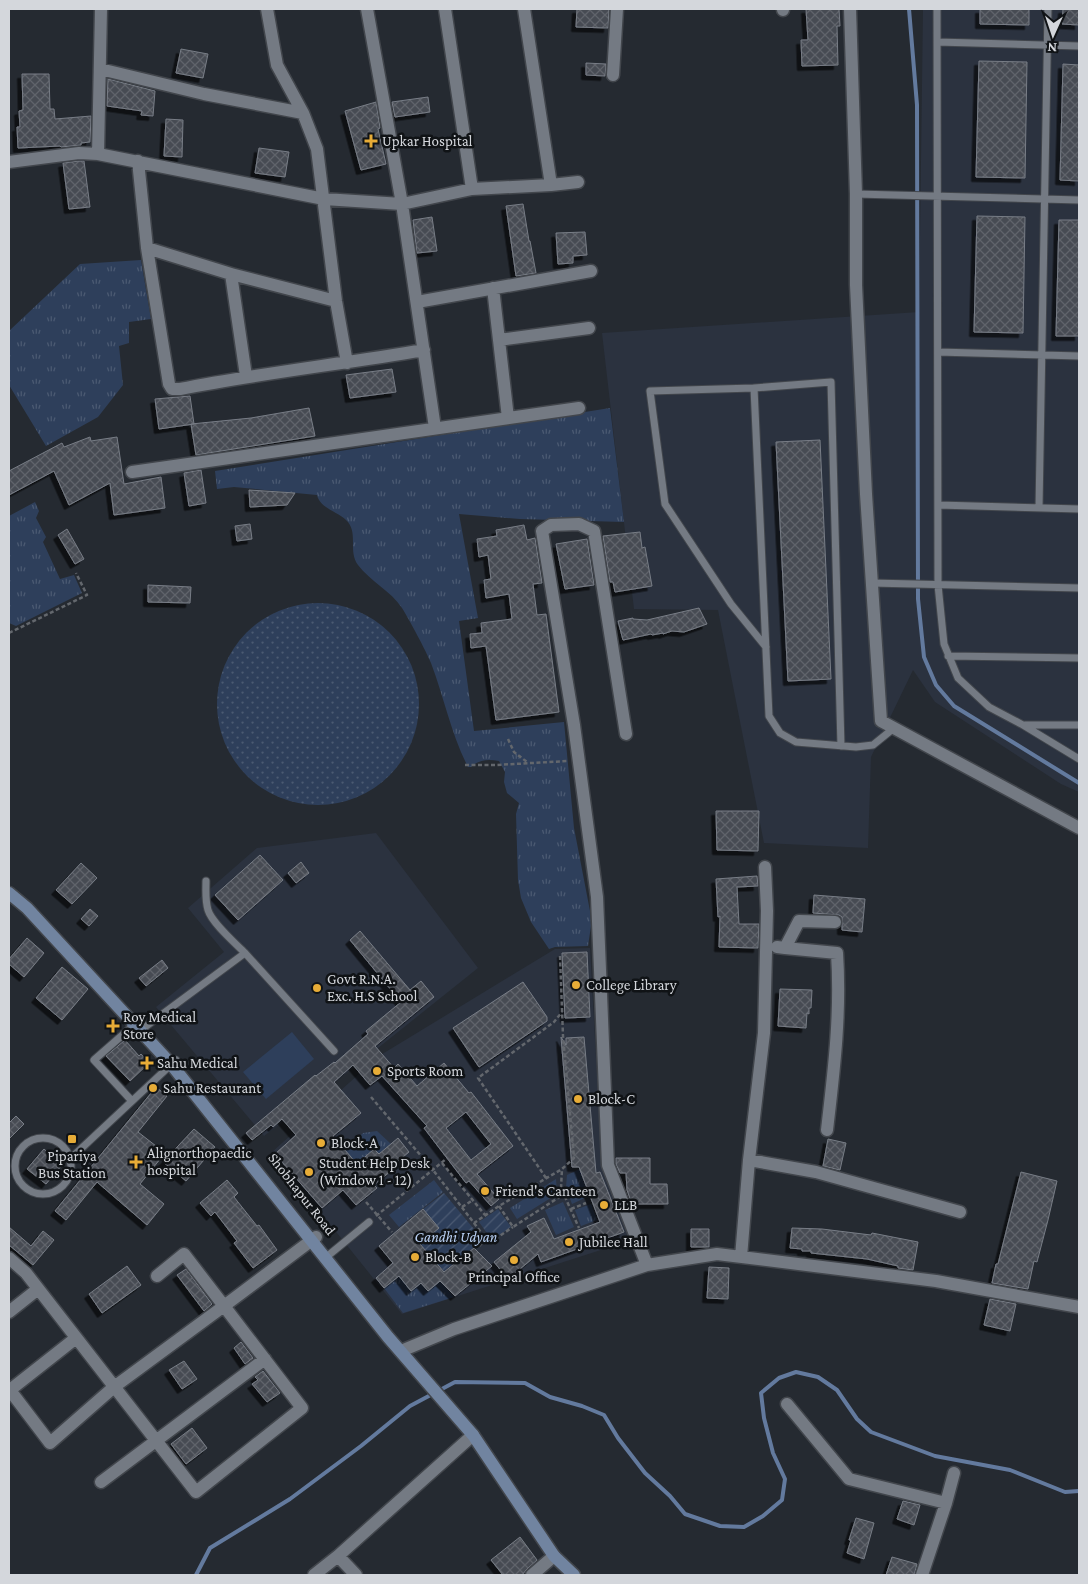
<svg xmlns="http://www.w3.org/2000/svg" width="1088" height="1584" font-family="'Crimson Pro',serif">
  <defs>
    <pattern id="grass-tufts" width="24" height="20" patternUnits="userSpaceOnUse" patternTransform="scale(1.25)"><rect width="24" height="20" fill="#2e3f5b"/><path d="M3 7l-1-3M5 7V3M7 7l1-3M15 17l-1-3M17 17v-4M19 17l1-3" fill="none" stroke="#4b5a72"/></pattern>
    <pattern id="park-dots" width="8" height="8" patternUnits="userSpaceOnUse" patternTransform="scale(1.25)"><rect width="8" height="8" fill="#2e3f5b"/><path d="M2 2h.1M6 6h.1" fill="none" stroke="#4b5a72" stroke-width="1.8" stroke-linecap="round"/></pattern>
    <pattern id="garden-furrows" width="10" height="10" patternUnits="userSpaceOnUse" patternTransform="scale(1.25)"><rect width="10" height="10" fill="#2e3f5b"/><path d="M-1 1l2-2M0 10L10 0M9 11l2-2" fill="none" stroke="#4b5a72"/></pattern>
    <pattern id="building-cross-hatch" width="8" height="8" patternUnits="userSpaceOnUse" patternTransform="scale(1.25)"><rect width="8" height="8" fill="#464b53"/><path d="M0 0l8 8M0 8l8-8" fill="none" stroke="#60646b"/></pattern>
    <filter id="shadow"><feDropShadow dx="-4.5" dy="4.5" stdDeviation="0" flood-color="#0009"/></filter>
  </defs>
  <rect width="100%" height="100%" fill="#252a31"/>
  <path fill="#2b323f" d="M923,9H1079V792L1061,784L935,702L913,670L871,757L868,848L764,843L718,610L634,609L602,333L919,312Z
    M376,833L478,968L348,1072L264,1136L156,1007L224,952L188,908L257,848Z
    M590,948L602,1167L632,1240L402,1314L272,1152L379,1056L555,949Z"/>
  <path fill="url(#grass-tufts)" d="M141,260L151,319L129,322V343L119,346L123,385L98,417L46,446L9,385V331L80,264Z
    M610,408L624,522L520,519L459,514L478,618L459,621L474,731L564,722L574,828L590,911L591,926L588,946L555,947L549,949L531,922L521,898L518,880L516,814L519,803L507,793L504,782L505,772L499,761C489,759 479,759 471,767H468C451,734 444,697 431,663C425,649 410,621 402,608C391,591 370,581 358,565C348,551 358,535 348,522C340,512 320,509 317,495L234,487L217,489L215,471Z
    M35,502L39,511L36,518L46,537L43,542L60,579L74,575L82,593L16,626L9,623V516Z
    M377,1131L391,1144L379,1154L374,1150L357,1164L345,1150L363,1133Z
    M580,1169L582,1178L589,1196L572,1204L566,1187L567,1175Z
    M556,1179L557,1194L517,1219L510,1208Z
    M434,1180L443,1192L399,1227L389,1215Z
    M563,1202L574,1227L556,1235L545,1210Z
    M591,1204L597,1220L581,1226L575,1210Z
    M409,1270L427,1291L440,1281L454,1297L403,1313L384,1288Z"/>
  <path fill="url(#park-dots)" d="M217 704a101 101 0 1 1 202 0a101 101 0 1 1-202 0Z"/>
  <path fill="url(#garden-furrows)" d="M444,1193L483,1240L444,1271L420,1244L439,1228L423,1209Z
    M498,1209L511,1227L495,1238L492,1234L489,1236L479,1222Z"/>
  <path fill="#2e3f5b" d="M292,1032L314,1059L266,1099L243,1072Z"/>
  <g fill="none" stroke-linecap="round" stroke-linejoin="round">
    <path stroke="#637a9e" stroke-width="4" d="M909,9L917,105L918,599L924,657L936,685L954,706L1079,783
      M196,1575L210,1548L290,1499L361,1446L410,1406L455,1382L525,1383L550,1397L582,1406L604,1415L618,1438L645,1473L670,1496L685,1514L720,1526L744,1527L763,1516L782,1500L785,1479L773,1453L764,1418L761,1393L779,1378L796,1372L818,1377L837,1390L857,1419L871,1432L935,1456L1010,1470L1065,1492L1079,1491"/>
  </g>
  <path fill="url(#building-cross-hatch)" stroke="#787d86" fill-rule="evenodd" filter="url(#shadow)" d="M577,9H609L608,28L576,27Z
    M806,9H839L840,26H837L838,65L802,66L801,40H808Z
    M980,9H1029V25L980,24Z
    M1063,9H1079V25L1062,24Z
    M181,49L208,54L203,78L176,73Z
    M979,61L1027,62L1025,178L976,177Z
    M586,63L606,64L605,76L586,75Z
    M1063,64L1079,65V181L1060,180Z
    M22,74H49L50,109H54L55,119L91,116L90,142L81,143V145L61,147L60,146L18,148L17,127H20L19,111L23,110Z
    M108,79L155,91L153,116L141,115L142,111L107,106Z
    M428,97L430,112L395,117L392,102Z
    M376,102L380,128L378,129L386,164L361,170L345,111Z
    M166,119L183,120L182,157L164,156Z
    M259,148L289,152L285,177L255,173Z
    M79,161H84L90,207L69,209L63,163Z
    M523,204L529,241H530L536,273L516,276L506,206Z
    M977,216L1025,217L1023,333L974,332Z
    M432,217L437,251L417,253L413,220Z
    M1059,220H1079V336H1056Z
    M585,232L587,255L573,256V263L558,264L556,233Z
    M392,369L396,392L350,398L346,375Z
    M190,396L194,424L159,429L155,399Z
    M309,408L315,436L196,455L191,424L251,418Z
    M90,437L91,441L117,437L124,484L161,477L165,508L114,515L110,483L69,505L54,471L9,495V471L62,443L64,447Z
    M820,440L831,679L788,681L776,442Z
    M201,470L206,503L189,506L184,473Z
    M249,490L295,493L287,505L250,507Z
    M250,524L252,539L237,541L235,526Z
    M524,525L527,540L535,538L542,583L533,584L537,615L546,614L559,712L496,720L486,646L471,648L470,634L482,633L481,623L512,619L509,594L486,598L484,580L491,579L488,555L479,557L477,539L497,536L496,530Z
    M67,529L84,559L75,564L58,535Z
    M640,532L642,548L645,547L652,586L615,592L613,582H610L603,536Z
    M587,539L594,585L565,589L556,544Z
    M148,585L191,587L190,603L148,602Z
    M699,608L707,624L684,632L672,631L663,634V633L652,635L651,634L623,640L618,621L633,618V619L647,620Z
    M716,811H759L758,851L717,850Z
    M260,855L283,880L238,920L215,895Z
    M301,862L309,873L296,883L288,873Z
    M81,863L97,878L72,904L56,890Z
    M757,876L758,886L737,887L739,924H759L758,948L719,947L720,916L718,917L716,879Z
    M814,895L865,899L862,932L842,930V917L839,915L813,913Z
    M90,909L98,916L89,926L81,919Z
    M360,931L410,990L421,981L434,997L375,1046L394,1068L398,1064L417,1086L444,1063L469,1093L471,1092L513,1146L477,1174L499,1199L491,1206L469,1181L466,1183L424,1128L427,1126L382,1076L370,1085L353,1065L334,1082L361,1113L333,1136L357,1164L374,1149L379,1154L398,1138L409,1152L390,1168L392,1170L374,1185L377,1188L356,1205L343,1190L322,1208L275,1154L296,1135L282,1119L273,1127L271,1125L252,1140L246,1133L315,1075L316,1076L334,1062L335,1063L368,1034L366,1031L401,1002L350,940ZM466,1112L491,1144L471,1160L446,1128Z
    M27,938L44,953L24,977L9,964V959Z
    M587,952L590,1017L565,1018L562,953Z
    M162,960L168,968L146,986L139,978Z
    M62,967L88,989L62,1020L36,998Z
    M523,982L547,1017V1021L479,1067L453,1028Z
    M780,989L812,990L811,1008H809V1014L807,1013L806,1028L778,1026Z
    M561,1037L566,1045V1038L584,1037L596,1173L600,1172L624,1232L541,1262L538,1254L508,1279L494,1262L531,1232L527,1226L544,1218L554,1239L600,1222L579,1167H572Z
    M125,1040L139,1056L141,1054L149,1063L130,1081L106,1056Z
    M156,1087L167,1096L138,1132L165,1153L140,1184L164,1204L147,1225L97,1182L66,1220L55,1211Z
    M16,1116L24,1124L9,1139V1123Z
    M194,1129L215,1147L186,1181L163,1162Z
    M828,1139L846,1143L840,1170L823,1166Z
    M44,1149L62,1165L46,1184L27,1169Z
    M616,1158H650V1184H667L668,1204H632L627,1190L626,1173H620L616,1164Z
    M1021,1172L1057,1181L1048,1220L1037,1262L1034,1261L1028,1289L992,1283L996,1264H998Z
    M227,1180L238,1193L234,1197L257,1226L259,1225L277,1250L253,1268L234,1243L237,1241L215,1212L211,1216L200,1203Z
    M423,1209L439,1228L420,1244L444,1272L474,1248L492,1266L455,1296L440,1281L428,1291L421,1283L411,1291L399,1276L384,1288L376,1278L393,1263L379,1246Z
    M9,1227L31,1246L43,1231L54,1240L33,1265L9,1245Z
    M792,1228L822,1229L871,1235L872,1233L918,1242L913,1270L898,1268V1266L867,1259L811,1253V1251H802V1249L790,1248Z
    M691,1229H709V1247H691Z
    M127,1266L141,1285L102,1313L89,1294Z
    M709,1267L729,1268L728,1299L707,1298Z
    M186,1269L212,1304L204,1311L177,1275Z
    M990,1299L1016,1304L1010,1331L984,1325Z
    M241,1342L253,1358L245,1364L234,1348Z
    M184,1361L197,1379L182,1389L169,1370Z
    M263,1371L280,1393L267,1402L252,1384L258,1380L255,1377Z
    M192,1428L207,1448L186,1464L171,1444Z
    M903,1501L920,1505L914,1525L897,1519Z
    M856,1518L874,1523L864,1559L847,1553L851,1540H849Z
    M520,1537L537,1560L527,1569L522,1575H503L491,1560Z
    M892,1557L917,1564L914,1575H886Z"/>
  <g fill="none" stroke-linecap="round" stroke-linejoin="round">
    <defs>
      <path id="lane" d="M937,9L938,585L944,644L958,678L989,707L1023,725L1079,759
        M937,42L1079,46
        M856,194L1079,200
        M938,352L1079,356
        M754,388L831,382L841,746
        M938,505L1079,509
        M1039,508L1048,9
        M872,583L1079,588
        M766,647L731,604L665,504L650,391L754,388L769,716L780,733L796,742L856,747L873,745L894,728
        M948,656L1079,658
        M1025,725H1079
        M206,881C206,891 205,900 208,910C212,923 234,942 245,953
        M145,1027L245,953L334,1051
        M132,1101L94,1060L134,1025
        M15 1166a28 28 0 1 1 56 0a28 28 0 1 1-56 0Z
        M70,1159L176,1060
        M330,1254L369,1222"/>
      <path id="street" d="M267,9L277,65L303,113L317,149L336,301L347,363
        M367,9L402,204L435,428
        M445,9L472,189
        M524,9L551,185
        M783,9V10
        M850,9L856,194V285L866,494L881,721L1079,828
        M100,69L204,94L303,113
        M613,75L617,9
        M98,154L101,9
        M138,161L147,248L169,384L172,389H180C261,373 343,364 424,350
        M9,162L79,153L98,154L324,199L402,204L472,189L551,185L578,182
        M147,248L231,274L336,301
        M231,274L246,376
        M493,288L508,418
        M417,302L591,271
        M499,340L589,328
        M132,472L579,408
        M626,734L594,531L579,524L551,525L542,531L574,725L597,897L608,1165L647,1265
        M777,947L785,948L799,921L835,922
        M785,948L837,953C841,1014 834,1070 827,1130
        M749,1160L816,1172L960,1212
        M741,1257L749,1160L764,1033L767,911L765,867
        M9,1258L26,1273L196,1492L302,1408L224,1306L316,1237
        M9,1312L38,1289
        M401,1351L454,1329L647,1265L717,1254L936,1281L1079,1307
        M9,1389L50,1443L114,1387L224,1306L184,1254L157,1276
        M10,1390L76,1338
        M787,1404L849,1479L946,1503L954,1473
        M101,1482L265,1359
        M338,1556L356,1575
        M314,1575L338,1556L473,1435
        M532,1575L554,1556
        M922,1575L946,1503"/>
      <path id="secondary" d="M9,893L27,908L171,1064L388,1337L473,1435L554,1556L574,1575"/>
    </defs>
    <use href="#lane" stroke="#42464c" stroke-width="9"/>
    <use href="#street" stroke="#42464c" stroke-width="15"/>
    <use href="#secondary" stroke="#42464c" stroke-width="15"/>
    <path stroke="#63676d" stroke-width="2.5" stroke-dasharray="4 2.5" stroke-linecap="butt" d="M9,633L87,595L76,573
      M508,739L514,752L527,762
      M465,765H497L567,761
      M560,956L563,1036L574,1158L562,1169L561,1188L579,1228
      M371,1097L433,1170L474,1223L499,1206L562,1169
      M442,1163L485,1215
      M546,1178L478,1078L554,1022L562,1012
      M366,1202L392,1232
      M499,1206L513,1227L564,1194
      M462,1207L473,1200
      M571,1209L586,1203
      M376,1216L446,1159
      M474,1223L489,1243L513,1227
      M479,1246L486,1239"/>
    <use href="#lane" stroke="#747a83" stroke-width="7"/>
    <use href="#street" stroke="#747a83" stroke-width="12"/>
    <use href="#secondary" stroke="#7184a0" stroke-width="12"/>
  </g>
  <g fill="#e7ac37" stroke="#101316" stroke-width="2">
    <path d="M368.5 133.5h5v5h5v5h-5v5h-5v-5h-5v-5h5z"/>
    <circle cx="576" cy="985" r="5"/>
    <circle cx="317" cy="988" r="5"/>
    <path d="M110.5 1018.5h5v5h5v5h-5v5h-5v-5h-5v-5h5z"/>
    <path d="M144.5 1055.5h5v5h5v5h-5v5h-5v-5h-5v-5h5z"/>
    <circle cx="377" cy="1071" r="5"/>
    <circle cx="153" cy="1088" r="5"/>
    <circle cx="578" cy="1099" r="5"/>
    <rect x="67" y="1134" width="10" height="10" rx="2.5"/>
    <circle cx="321" cy="1143" r="5"/>
    <path d="M133.5 1154.5h5v5h5v5h-5v5h-5v-5h-5v-5h5z"/>
    <circle cx="309" cy="1172" r="5"/>
    <circle cx="485" cy="1191" r="5"/>
    <circle cx="604" cy="1205" r="5"/>
    <circle cx="569" cy="1242" r="5"/>
    <circle cx="415" cy="1257" r="5"/>
    <circle cx="514" cy="1260" r="5"/>
  </g>
  <g text-anchor="middle" stroke-width="5" stroke-linejoin="round" paint-order="stroke">
    <g font-size="15" fill="#d4d7dc" stroke="#101316" text-anchor="start">
      <text x="382" y="146">Upkar Hospital</text>
      <text x="327" y="984">Govt R.N.A.<tspan x="327" dy="17">Exc. H.S School</tspan></text>
      <text x="586" y="990">College Library</text>
      <text x="123" y="1022">Roy Medical<tspan x="123" dy="17">Store</tspan></text>
      <text x="157" y="1068">Sahu Medical</text>
      <text x="387" y="1076">Sports Room</text>
      <text x="163" y="1093">Sahu Restaurant</text>
      <text x="588" y="1104">Block-C</text>
      <text x="331" y="1148">Block-A</text>
      <text x="147" y="1158">Alignorthopaedic<tspan x="147" dy="17">hospital</tspan></text>
      <text x="72" y="1161" text-anchor="middle">Pipariya<tspan x="72" dy="17">Bus Station</tspan></text>
      <text x="319" y="1168">Student Help Desk<tspan x="319" dy="17">(Window 1 - 12)</tspan></text>
      <text x="495" y="1196">Friend's Canteen</text>
      <text x="614" y="1210">LLB</text>
      <text x="579" y="1247">Jubilee Hall</text>
      <text x="425" y="1262">Block-B</text>
      <text x="514" y="1282" text-anchor="middle">Principal Office</text>
    </g>
    <g font-size="15" fill="#d4d7dc" stroke="#101316">
      <text transform="translate(302 1194) rotate(52)" y="5">Shobhapur Road</text>
    </g>
    <g font-size="15" font-style="italic" fill="#b9d0f3" stroke="#101316">
      <text x="456" y="1242">Gandhi Udyan</text>
    </g>
  </g>
  <rect width="1088" height="1584" fill="none" stroke="#d4d7dc" stroke-width="20"/>
  <g transform="translate(1053 35) rotate(183)" stroke="#101316" stroke-width="4" paint-order="stroke">
  <path d="M0-4L9 19L0 12L-9 19Z" fill="#d4d7dc"/>
  <text y="-8" font-size="14" font-weight="bold" text-anchor="middle" fill="#d4d7dc">N</text>
  </g>
</svg>
